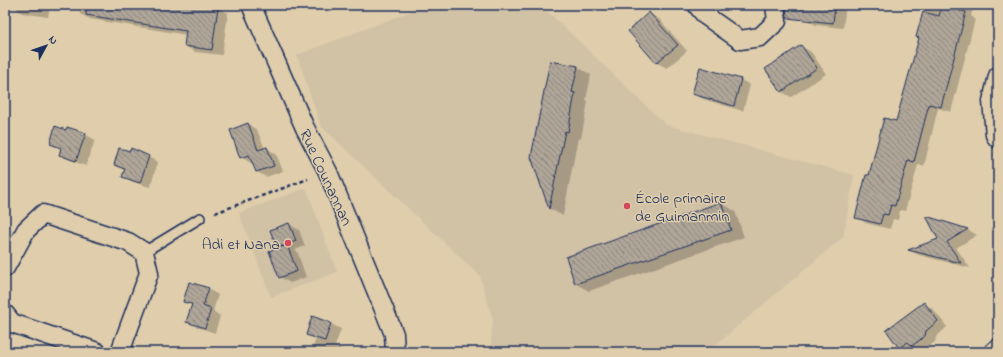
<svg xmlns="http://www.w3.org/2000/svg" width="1003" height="357" font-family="'Indie Flower',sans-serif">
  <defs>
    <pattern id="building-back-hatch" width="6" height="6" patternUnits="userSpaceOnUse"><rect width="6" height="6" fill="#afa598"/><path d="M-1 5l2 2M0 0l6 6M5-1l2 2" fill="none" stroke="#8e877f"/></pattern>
  </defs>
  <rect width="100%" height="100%" fill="#dfcdab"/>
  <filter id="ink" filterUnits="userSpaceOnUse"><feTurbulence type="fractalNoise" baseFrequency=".025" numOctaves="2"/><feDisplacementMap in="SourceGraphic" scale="8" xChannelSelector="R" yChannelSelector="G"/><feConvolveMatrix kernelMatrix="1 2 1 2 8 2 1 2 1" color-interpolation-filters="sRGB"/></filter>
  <g filter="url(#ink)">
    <path fill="#d1c1a5" d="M428,5H510L548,12L666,125L854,175L843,237L707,352H490L493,320L480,276L321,126L297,55Z
      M306,188L337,272L271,297L239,213Z"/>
    <path fill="#0003" d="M18,5H50L48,17L22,13L17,10Z
      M81,5H195L218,8L228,13L222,55L195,52L185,46L187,35L90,19L80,14Z
      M808,5H846L843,28L816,25L806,20Z
      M926,5H974L971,16L975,19L951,112L938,108L924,166L918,165L905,211L900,210L898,220L893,219L890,229L866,223L856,217L869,177L897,123L920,38L917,36Z
      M649,14L659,19L687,51L667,68L657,63L630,31Z
      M801,46L811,52L826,74L791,97L782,92L767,69Z
      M578,67L591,75L586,100L588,101L581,139L578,138L563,216L550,209L532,157Z
      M741,80L750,85L743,111L703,99L694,94Z
      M248,124L257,130L265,149L267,148L276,154L283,171L266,177L257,172L253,162L251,163L241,157Z
      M67,131L85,134L95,140L86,166L70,160L60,155L62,149L51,143Z
      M148,157L158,162L150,187L133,182L123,176L125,171L115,165Z
      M721,203L735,211L744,237L589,291L576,284L567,258Z
      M928,218L968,230L977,235L956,248L970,268L919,255L910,251L940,240Z
      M289,224L299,230L305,246L295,250L297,251L306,277L290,283L280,277L279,249L272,230Z
      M208,289L218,295L213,311L220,316L215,333L197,327L187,321L193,306L184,301Z
      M924,303L933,309L947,327L936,337L935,342L922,351L917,348L912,352H907L900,348L887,330Z
      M313,318L331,324L341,329L335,346L344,350L343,352H311L316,339L307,334Z
      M191,350L199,352H191Z"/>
    <path fill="url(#building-back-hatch)" stroke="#1b2f5e" d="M87,5H204L218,7L212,50L184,46L186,31L86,15Z
      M786,5H835L833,23L787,18Z
      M942,6L966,12L941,107L929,104L914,162L908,160L895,206L891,205L888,215L883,214L880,224L855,218L866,175H869L884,118L896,121L919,38L916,37L923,12L939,16Z
      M649,12L678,45L656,63L628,31Z
      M801,45L817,68L781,92L765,69Z
      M550,61L578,66L572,92L575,93L568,132L565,131L549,209L531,157Z
      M700,67L741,79L734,106L692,94Z
      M248,123L258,150L267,147L274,166L256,172L249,155L240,158L230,130Z
      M55,126L66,130L67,127L86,133L76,161L59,155L61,148L50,144Z
      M119,148L130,151L131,148L149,156L140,183L122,177L125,169L114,165Z
      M721,202L731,230L575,284L566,257Z
      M926,216L968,229L947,242L961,263L908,250L938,239Z
      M289,223L296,241L277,248L270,230Z
      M287,245L297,271L279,278L269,251Z
      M189,282L209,288L203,306L211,309L205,328L186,322L192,304L183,302Z
      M924,302L938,321L926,331L925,336L912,346L908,342L899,348L886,330Z
      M312,316L331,323L325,341L306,335Z"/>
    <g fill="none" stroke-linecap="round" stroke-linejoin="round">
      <defs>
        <path id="lane" d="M144,252L200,218"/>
        <path id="street" d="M251,5L305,128L328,172L354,236L394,334L395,352
          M697,5L706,16L740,40L760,37L777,21L775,5
          M998,76L992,101L995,135L998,139
          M5,268L26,230L43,214L128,242L144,252L149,273L120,352
          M5,314L12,323L97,352
          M993,352L998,348"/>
      </defs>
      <use href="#lane" stroke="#1b2f5e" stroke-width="12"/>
      <use href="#street" stroke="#1b2f5e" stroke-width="21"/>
      <path stroke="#1b2f5e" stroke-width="2.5" stroke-dasharray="4 3" stroke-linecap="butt" d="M215,213L308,179"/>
      <use href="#lane" stroke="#dfcdab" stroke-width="9"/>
      <use href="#street" stroke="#dfcdab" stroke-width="18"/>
    </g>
  </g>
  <g fill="#d1495b" stroke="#dfcdab" stroke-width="1.5">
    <circle cx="627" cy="206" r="4"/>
    <circle cx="288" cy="243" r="4"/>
  </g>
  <g text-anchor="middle" stroke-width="3" stroke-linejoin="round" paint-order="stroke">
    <g font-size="16" fill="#1b2f5e" stroke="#dfcdab">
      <text transform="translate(327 177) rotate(65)" y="6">Rue Counannan</text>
    </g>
    <g font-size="16" fill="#1b2f5e" stroke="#dfcdab" text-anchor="start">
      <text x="635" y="203">École primaire<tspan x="635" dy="18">de Guimanmin</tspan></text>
      <text x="280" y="249" text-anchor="end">Adi et Nana</text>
    </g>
  </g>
  <rect width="1003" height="357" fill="none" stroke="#dfcdab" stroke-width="20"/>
  <rect x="10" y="10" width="983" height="337" fill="none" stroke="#1b2f5e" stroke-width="1.5" filter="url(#ink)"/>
  <g transform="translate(46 46) rotate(50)" stroke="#dfcdab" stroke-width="3" paint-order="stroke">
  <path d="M0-3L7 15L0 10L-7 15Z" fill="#1b2f5e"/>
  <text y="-6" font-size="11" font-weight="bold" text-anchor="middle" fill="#1b2f5e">N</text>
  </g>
</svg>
